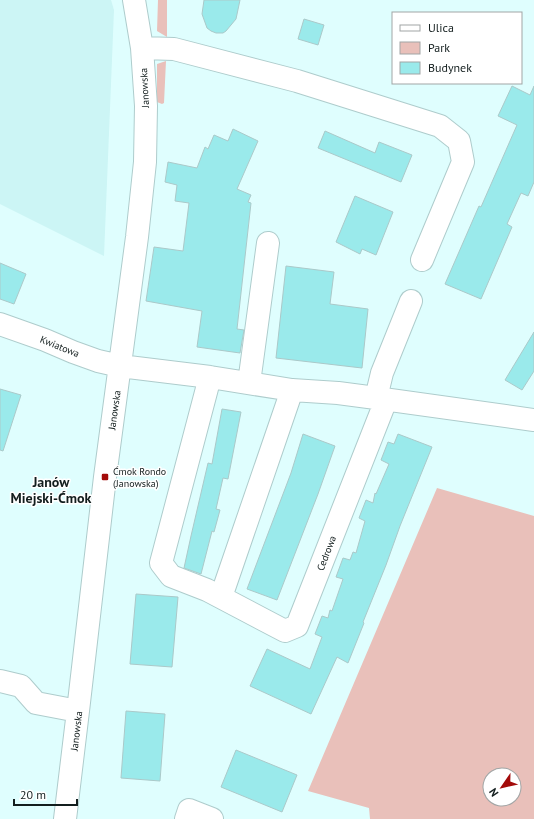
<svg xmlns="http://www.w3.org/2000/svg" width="534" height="819" font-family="'PT Sans',sans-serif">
  <rect width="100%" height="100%" fill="#dffefe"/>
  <path fill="#ccf5f5" d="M0,0H111L114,10L104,256L0,204Z"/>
  <path fill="#e9c0ba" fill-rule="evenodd" d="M158,0H167V37L157,31Z
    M166,61L164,103L162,104L157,102V64Z
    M437,488L534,516V819H370L369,808L308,791ZM490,775H514V799H490Z"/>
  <path fill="#9aeaeb" stroke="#abc9c9" d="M204,0H240L236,19L226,31L223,33H216L211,31L207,28L202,14Z
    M304,19L324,25L318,45L298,39Z
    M512,86L530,95L534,86V182L528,196L521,193L507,224L512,227L481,299L445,284L479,206L481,207L517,125L498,116Z
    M233,129L258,141L237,189L251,195L248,202L251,203L237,329L244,330L240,353L197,347L202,311L146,301L154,247L183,251L189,203L175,201L177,185L165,182L168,162L197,168L205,147L208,149L214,135L228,141Z
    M325,131L375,153L379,142L412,155L401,182L318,148Z
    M355,196L393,212L376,255L362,249L360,254L336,242Z
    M0,263L26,274L14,304L0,299Z
    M286,266L334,272L330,304L368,309L362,368L276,358Z
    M534,332V371L522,390L505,380Z
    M0,389L21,395L3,451L0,450Z
    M222,409L241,412L228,479L223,478L216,509L220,510L214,532L212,531L201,574L184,568L191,536L208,463L212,464Z
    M303,434L335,446L318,494L277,600L247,589L291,473Z
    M398,434L432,447L400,526L386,565L363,622L364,623L348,663L337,657L311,714L250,686L267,649L310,669L322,637L315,634L322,616L328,618L330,610L332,611L343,579L336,577L343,558L350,560L353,552L356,553L365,521L359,518L366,500L373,503L375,493L376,494L389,464L381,460L388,442L394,444Z
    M136,594L178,597L172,667L130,664Z
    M126,711L165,714L160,781L121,778Z
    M236,750L297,775L282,812L221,787Z"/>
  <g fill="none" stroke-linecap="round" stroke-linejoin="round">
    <defs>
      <path id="minor" d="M142,48L174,49L297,81L440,126L459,141L463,162L422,260
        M0,324L45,340L73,352L98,361L120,366L210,377L292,390L338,393L376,398L534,420
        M210,377L161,563L171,576L207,590L285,631L297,626L386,400
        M249,383L268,243
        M376,398L382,373L411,301
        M221,597L292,390
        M0,681L21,686L36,703L78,711
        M65,819L78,711L105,477L137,237L145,162L146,106L142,48L134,0
        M186,819L189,810L212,819"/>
    </defs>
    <use href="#minor" stroke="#aecccc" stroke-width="24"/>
    <use href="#minor" stroke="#fff" stroke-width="22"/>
  </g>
  <rect fill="#a30b0a" stroke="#fff" stroke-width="1.5" x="101" y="473" width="8" height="8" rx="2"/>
  <g text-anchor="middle" stroke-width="3" stroke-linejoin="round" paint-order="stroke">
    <g font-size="10" fill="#131e1e" stroke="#fff">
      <text transform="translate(144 88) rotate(-93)" y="4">Janowska</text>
      <text transform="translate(60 346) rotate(22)" y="4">Kwiatowa</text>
      <text transform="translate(114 410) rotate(-82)" y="4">Janowska</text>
      <text transform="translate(326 553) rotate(-69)" y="4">Cedrowa</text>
      <text transform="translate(76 731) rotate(-83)" y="4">Janowska</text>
    </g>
    <g font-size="10" fill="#131e1e" stroke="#fff" text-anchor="start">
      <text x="113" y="475">Ćmok Rondo<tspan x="113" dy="12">(Janowska)</tspan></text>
    </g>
    <g font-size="14" font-weight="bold" fill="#131e1e" stroke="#fff">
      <text x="51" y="487">Janów<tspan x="51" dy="16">Miejski-Ćmok</tspan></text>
    </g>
  </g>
  <rect x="392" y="12" width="130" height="72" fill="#ffffff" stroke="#a1a5a5"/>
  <rect x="400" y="25" width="20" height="6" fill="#ffffff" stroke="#a1a5a5"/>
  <text x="428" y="32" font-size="12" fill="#131e1e">Ulica</text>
  <rect x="400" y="42" width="20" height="12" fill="#e9c0ba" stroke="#a1a5a5"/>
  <text x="428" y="52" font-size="12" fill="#131e1e">Park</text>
  <rect x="400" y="62" width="20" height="12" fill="#9aeaeb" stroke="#a1a5a5"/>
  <text x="428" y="72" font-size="12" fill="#131e1e">Budynek</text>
  <g transform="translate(502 787) rotate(236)"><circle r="19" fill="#ffffff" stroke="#a1a5a5"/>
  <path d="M0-3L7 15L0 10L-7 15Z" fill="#a30b0a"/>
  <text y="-6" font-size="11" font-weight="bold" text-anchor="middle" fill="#131e1e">N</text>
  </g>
  <path d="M14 799v6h63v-6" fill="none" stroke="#131e1e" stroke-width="2"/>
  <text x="20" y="799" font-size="12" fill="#131e1e" stroke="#ffffff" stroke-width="3" paint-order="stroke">20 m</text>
</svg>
